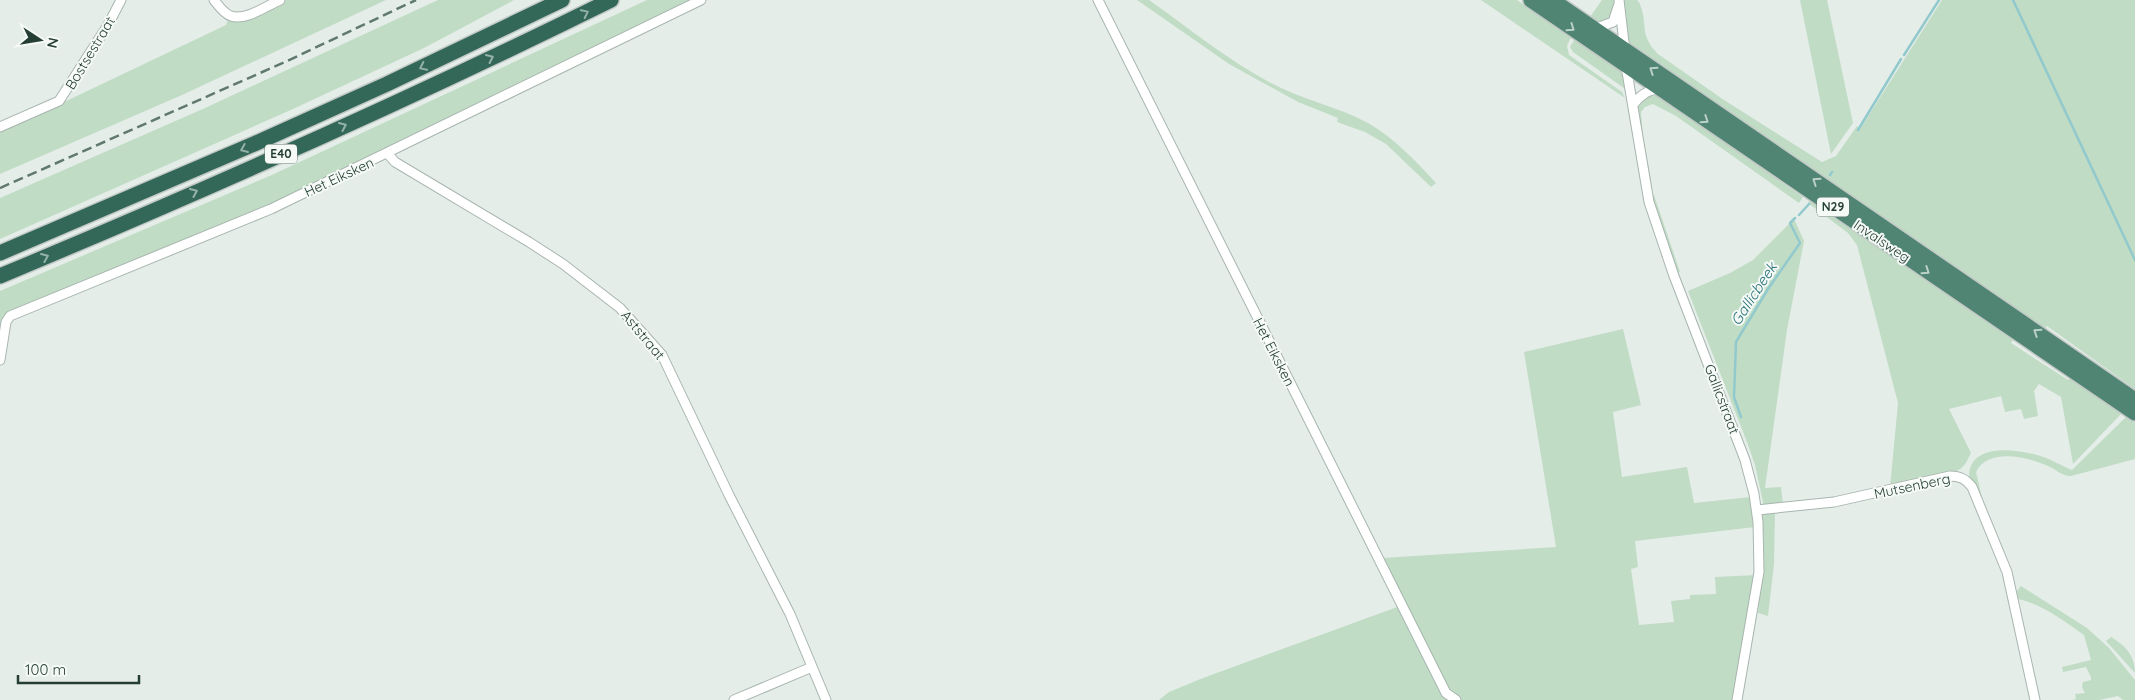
<svg xmlns="http://www.w3.org/2000/svg" width="2135" height="700" font-family="Quicksand,sans-serif">
  <rect width="100%" height="100%" fill="#e5ede9"/>
  <path fill="#c0dcc5" d="M286,0H386L182,95L0,174V129L62,103L226,25L228,20L254,15Z
    M438,0H514L424,48L293,109L0,239V198L205,108Z
    M647,0H696L272,205L8,313L0,336V291L274,174Z
    M1137,0H1149C1187,27 1228,60 1269,82C1300,99 1336,106 1368,123C1394,138 1416,161 1436,183L1431,187L1386,144L1365,132L1337,122L1338,118L1298,102L1229,64Z
    M1481,0H1517L1571,37L1567,46L1569,55L1622,92L1625,98Z
    M1602,0H1615L1612,17L1599,24L1590,17Z
    M1623,0H1637L1639,2C1649,24 1638,34 1658,54L1724,100L1822,162L1836,156L1857,126L1860,129L1942,0H2135V389L2047,326L2044,329L1630,45L1627,40Z
    M1800,0H1827L1853,123L1831,154Z
    M1574,40L1622,71L1625,74L1628,91L1573,52L1570,47Z
    M1651,94L1656,95L1803,197L1799,203L1676,116L1653,104L1645,107L1641,112L1643,136L1651,180L1647,178L1637,108L1641,100Z
    M1654,195L1680,272L1677,273L1652,198Z
    M1810,200L2013,340L2011,343L2068,380L2070,378L2122,413L2073,464L2061,397L2039,384L2034,391L2038,416L2024,419L2021,409L2005,412L2001,396L1949,409L1971,453C1968,459 1965,466 1960,469C1945,479 1908,483 1890,487L1898,403L1857,245L1848,233L1808,203Z
    M1794,219L1804,241L1787,330L1765,488L1781,487L1783,505L1764,507L1755,465L1747,442L1688,291L1730,273L1753,260Z
    M1623,329L1641,405L1613,412L1622,477L1687,467L1694,503L1751,497L1755,527L1635,541L1638,567L1631,569L1639,625L1674,622L1671,601L1690,599V595L1716,594L1715,577L1756,575L1733,700H1459L1449,692L1382,558L1556,547L1524,352Z
    M2126,417L2135,423V459L2071,476C2062,476 2057,470 2050,467C2030,457 1988,447 1976,472L1986,515L1969,478C1968,441 2020,449 2043,457C2053,460 2062,466 2072,470Z
    M1775,511L1774,564L1768,616L1758,613L1764,550L1762,516L1766,512Z
    M2021,586L2087,628L2109,648L2135,680V700H2123L2118,696L2099,700H2072L2076,699L2075,694L2085,693L2082,687L2083,682L2091,680V677L2086,667L2063,672L2062,667L2091,660L2084,635C2064,621 2042,604 2018,599L2017,591Z
    M1400,606L1451,700H1159L1169,692L1203,678Z
    M2111,637C2126,646 2135,656 2135,673L2106,641Z"/>
  <g fill="none" stroke-linecap="round" stroke-linejoin="round">
    <path stroke="#92c9cd" stroke-width="2.5" d="M2013,0L2135,260
      M1904,55L1939,0
      M1858,130L1901,59
      M1830,175L1832,172
      M1799,215L1809,204
      M1741,417L1734,397L1736,342L1768,289L1800,243L1790,223L1795,218"/>
    <defs>
      <path id="minor" d="M214,0C218,5 224,14 231,16C246,21 266,6 280,0
        M1098,0L1446,693L1456,700
        M1619,0L1625,51
        M1594,29L1613,22L1619,4
        M1626,66L1649,202L1674,276L1745,460L1754,494L1758,522L1759,572L1737,700
        M1633,105C1640,95 1647,91 1659,88
        M0,127L59,101L108,25L121,0
        M388,154L395,162L529,242L563,264L620,308L662,355L729,495L790,614L826,700
        M0,360L6,322L10,316L271,209L701,0
        M1757,510L1834,502L1950,476C1960,476 1966,479 1972,487L2007,572L2035,700
        M734,700L812,667"/>
      <path id="trunk" d="M1531,0L2135,413
        M1552,0L2135,400"/>
      <path id="motorway" d="M0,253L254,144L387,84L562,0
        M0,276C206,190 411,99 611,0"/>
    </defs>
    <use href="#minor" stroke="#a8b5af" stroke-width="11"/>
    <use href="#trunk" stroke="#c2c9c6" stroke-width="18"/>
    <use href="#motorway" stroke="#c2c9c6" stroke-width="18"/>
    <use href="#minor" stroke="#fff" stroke-width="9"/>
    <use href="#trunk" stroke="#508473" stroke-width="15"/>
    <use href="#motorway" stroke="#336858" stroke-width="15"/>
    <path stroke="#607970" stroke-width="2.5" stroke-dasharray="10 5" stroke-linecap="butt" d="M0,188L285,62L416,0"/>
  </g>
  <defs><path id="oneway-chevron" d="M-2-3.5L2.5 0L-2 3.5" fill="none" stroke-width="1.6" stroke-linecap="round" stroke-linejoin="round" transform="scale(1.25)"/></defs>
  <g stroke="#94b1a8">
    <use href="#oneway-chevron" transform="translate(585 13) rotate(-26)"/>
    <use href="#oneway-chevron" transform="translate(490 58) rotate(-25)"/>
    <use href="#oneway-chevron" transform="translate(423 67) rotate(154)"/>
    <use href="#oneway-chevron" transform="translate(343 126) rotate(-24)"/>
    <use href="#oneway-chevron" transform="translate(244 149) rotate(157)"/>
    <use href="#oneway-chevron" transform="translate(194 192) rotate(-24)"/>
    <use href="#oneway-chevron" transform="translate(45 257) rotate(-23)"/>
  </g>
  <g stroke="#bbd1c9">
    <use href="#oneway-chevron" transform="translate(1571 28) rotate(35)"/>
    <use href="#oneway-chevron" transform="translate(1653 70) rotate(-146)"/>
    <use href="#oneway-chevron" transform="translate(1705 120) rotate(34)"/>
    <use href="#oneway-chevron" transform="translate(1816 181) rotate(-146)"/>
    <use href="#oneway-chevron" transform="translate(1926 271) rotate(34)"/>
    <use href="#oneway-chevron" transform="translate(2037 332) rotate(-146)"/>
  </g>
  <g text-anchor="middle" stroke-width="4" stroke-linejoin="round" paint-order="stroke">
    <g fill="#f5faf7" stroke="#63766f" stroke-width="1">
      <rect x="265" y="144.5" width="32" height="19" rx="4"/>
      <rect x="1817" y="197.5" width="32" height="19" rx="4"/>
    </g>
    <g font-size="12" font-weight="bold" fill="#253e35">
      <text x="281" y="158">E40</text>
      <text x="1833" y="211">N29</text>
    </g>
    <g font-size="14" fill="#253e35" stroke="#f5faf7">
      <text transform="translate(90 53) rotate(-59)" y="5">Bostsestraat</text>
      <text transform="translate(339 177) rotate(-25)" y="5">Het Eiksken</text>
      <text transform="translate(1882 241) rotate(34)" y="5">Invalsweg</text>
      <text transform="translate(643 335) rotate(50)" y="5">Aststraat</text>
      <text transform="translate(1274 352) rotate(63)" y="5">Het Eiksken</text>
      <text transform="translate(1722 399) rotate(69)" y="5">Gallicstraat</text>
      <text transform="translate(1912 486) rotate(-12)" y="5">Mutsenberg</text>
    </g>
    <g font-size="15" font-style="italic" fill="#246f76" stroke="#f5faf7">
      <text transform="translate(1754 294) rotate(-57)" y="5">Gallicbeek</text>
    </g>
  </g>
  <g transform="translate(40 40) rotate(102)" stroke="#f5faf7" stroke-width="4" paint-order="stroke">
  <path d="M0-4L9 19L0 12L-9 19Z" fill="#253e35"/>
  <text y="-8" font-size="14" font-weight="bold" text-anchor="middle" fill="#253e35">N</text>
  </g>
  <path d="M18 675v8h121v-8" fill="none" stroke="#253e35" stroke-width="2.5"/>
  <text x="25" y="675" font-size="15" fill="#253e35" stroke="#f5faf7" stroke-width="4" paint-order="stroke">100 m</text>
</svg>
